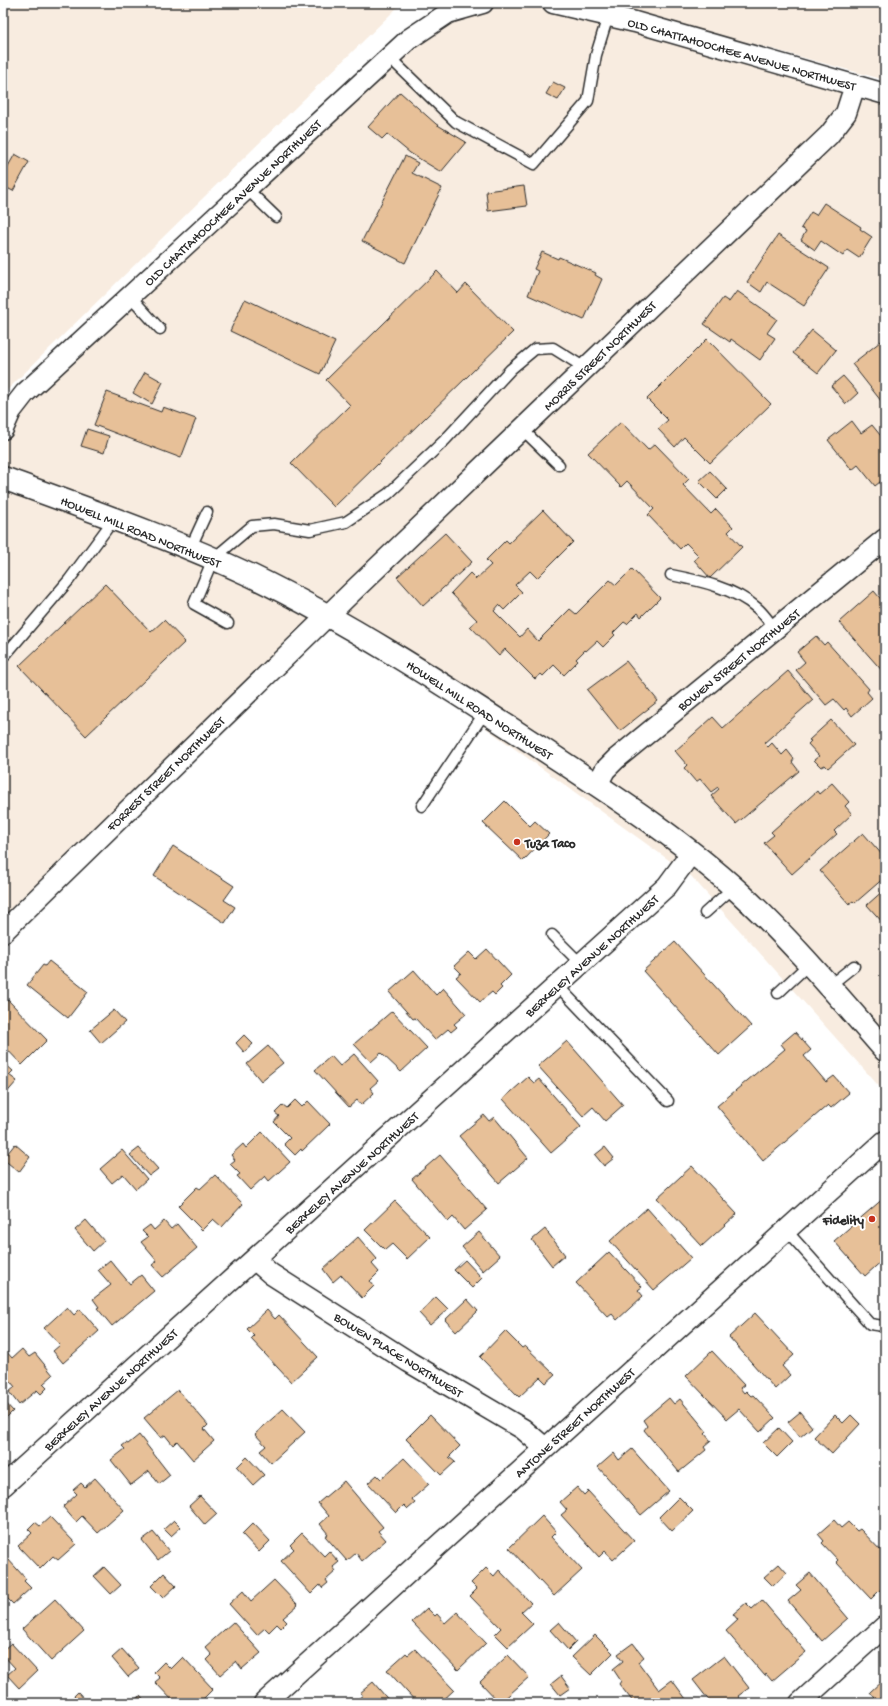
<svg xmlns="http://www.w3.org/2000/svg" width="888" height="1706" font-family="'Gochi Hand',sans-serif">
  <rect width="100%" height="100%" fill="#fff"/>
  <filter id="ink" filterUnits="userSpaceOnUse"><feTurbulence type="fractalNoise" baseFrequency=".025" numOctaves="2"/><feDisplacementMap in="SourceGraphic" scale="8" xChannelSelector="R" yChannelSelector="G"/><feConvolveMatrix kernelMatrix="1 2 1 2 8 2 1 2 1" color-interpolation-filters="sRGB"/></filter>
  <g filter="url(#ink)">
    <path fill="#f8ece0" d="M3,3H402L3,394Z
      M463,3H528L885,101V1093L691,876L332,617L3,948V426Z
      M603,3H885V80Z"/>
    <path fill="#e7c098" stroke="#2b2b2b" d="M553,82L565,88L558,100L546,94Z
      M400,92L436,124L466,142L441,172L410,153L387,134L382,139L368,127Z
      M15,154L29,162L13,191L3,186V175Z
      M405,156L418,163L412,173L442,188L405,263L362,241Z
      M524,186L527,206L488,211L486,191Z
      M824,203L861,227L860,229L872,237L859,258L847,250L843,256L821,241L815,250L801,240L806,231L801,228L811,212L816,215Z
      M778,235L829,268L804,306L767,282L761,292L747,282Z
      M542,252L558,259L559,257L596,273L595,275L602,279L584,320L528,295L538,271L534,269Z
      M437,271L458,293L466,284L513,332L334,507L291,463L350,405L326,380Z
      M737,291L777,319L767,333L775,338L760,360L731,339L730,342L704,324L723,298L729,302Z
      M245,299L335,342L320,374L230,331Z
      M812,330L836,350L818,373L793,353Z
      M885,338V406L852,364Z
      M707,339L771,404L710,463L684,437L675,447L658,429L668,420L647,399Z
      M145,372L163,382L152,404L133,393Z
      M843,376L858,393L846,404L831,386Z
      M107,392L161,412L163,407L196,419L181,458L94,425Z
      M852,421L861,433L872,425L885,441V478L875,486L858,465L852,470L828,440Z
      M621,422L648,450L655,444L689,479L683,485L711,514L716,509L733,527L728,532L742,547L710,578L694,560L699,556L686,543L680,549L648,515L654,509L627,481L621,487L588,453Z
      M87,429L109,436L104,453L81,446Z
      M710,471L727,489L717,499L699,481Z
      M543,510L573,542L537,578L530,571L515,585L522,592L504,610L499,605L494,611L520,637L527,629L538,641L570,609L576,614L610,580L616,585L632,569L660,598L641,617L638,613L627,624L624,622L613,633L615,635L603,647L597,641L586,651L585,650L576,659L578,661L564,675L554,665L543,676L541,674L535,679L505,649L499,656L470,626L477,620L451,593L470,573L476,579L491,565L486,560L506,540L509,543Z
      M445,533L472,562L423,606L397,577Z
      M105,584L151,632L164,620L185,642L86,736L19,666Z
      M874,591L885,604V674L839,622Z
      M816,636L824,645L827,642L869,689L867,692L872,698L852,716L846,708L844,710L834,699L826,705L796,670L805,662L797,652Z
      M626,661L658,701L620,731L587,690Z
      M788,671L813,700L764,743L768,747L772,743L782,755L787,750L794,759L792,762L799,771L736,824L711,796L719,789L718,787L711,792L700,779L696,782L684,768L687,765L675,751L713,717L723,728Z
      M831,720L854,745L828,768L825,765L821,767L814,760L819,756L808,744L811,741L809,740Z
      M832,783L849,802L845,806L852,814L834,831L837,834L792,874L764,843L774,835L771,832L817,791L819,794Z
      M505,801L530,826L535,821L549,834L523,861L483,823Z
      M863,833L885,858V877L855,903L853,901L849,904L820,871Z
      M173,846L234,886L224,900L235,907L225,923L154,876Z
      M885,889V925L867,905Z
      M675,942L751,1026L719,1055L643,971Z
      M487,949L511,975L500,986L502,988L495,995L492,992L480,1002L456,977L461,973L454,966L469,952L476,959Z
      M49,961L88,992L68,1018L27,985L43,965L45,966Z
      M414,970L436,995L443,988L466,1014L454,1024L457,1027L451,1032L448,1029L435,1040L415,1018L413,1019L389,992Z
      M8,1000L47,1040L22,1065L3,1045V1005Z
      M114,1010L125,1022L101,1043L90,1030Z
      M392,1011L427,1048L401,1072L381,1053L371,1062L354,1044Z
      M795,1032L811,1050L804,1056L826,1082L834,1076L849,1093L831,1108L828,1105L763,1161L717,1106L785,1049L781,1044Z
      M244,1035L253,1044L244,1052L236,1043Z
      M567,1041L623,1105L605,1121L593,1107L583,1116L538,1066Z
      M268,1046L283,1063L261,1081L247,1064Z
      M354,1054L378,1081L370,1088L374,1093L361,1105L357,1100L349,1107L315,1070L331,1056L340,1066Z
      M3,1062L13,1071L9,1075L17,1081L3,1097Z
      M528,1077L534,1083L539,1079L581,1127L551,1153L503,1099Z
      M295,1100L302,1107L308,1101L330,1124L302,1151L301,1149L295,1155L284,1144L290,1138L274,1122L279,1116L275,1113L283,1105L287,1108Z
      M484,1115L489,1121L494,1117L528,1158L499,1183L459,1136Z
      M262,1132L290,1162L269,1181L265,1176L250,1190L237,1176L240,1174L230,1164L235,1160L231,1155L243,1144L246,1148Z
      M15,1144L30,1157L19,1172L3,1159Z
      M605,1147L614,1158L604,1166L595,1155Z
      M139,1148L158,1169L149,1176L130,1155Z
      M122,1150L147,1179L136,1189L123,1174L112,1183L100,1169Z
      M440,1155L487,1210L464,1230L453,1217L448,1222L412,1179Z
      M692,1166L737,1214L702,1246L657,1198Z
      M215,1175L243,1204L222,1227L213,1219L202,1230L178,1206L197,1187L200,1189Z
      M885,1197V1258L865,1276L834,1241Z
      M395,1201L430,1237L407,1259L392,1244L385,1250L365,1230Z
      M647,1208L691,1258L654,1290L610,1241Z
      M86,1220L104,1241L93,1251L75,1230Z
      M164,1221L171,1229L177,1224L197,1248L163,1277L152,1265L157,1261L141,1242L148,1237L142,1231L150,1225L154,1230Z
      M545,1229L565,1255L552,1266L532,1240Z
      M479,1232L500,1256L483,1271L462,1247Z
      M358,1237L377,1259L372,1264L379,1272L370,1281L374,1286L362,1298L341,1275L333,1282L323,1269Z
      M609,1252L642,1287L638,1290L643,1296L617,1320L612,1314L608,1317L576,1283Z
      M110,1260L130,1284L141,1275L154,1291L112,1326L97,1308L99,1307L93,1299L111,1285L98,1270Z
      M465,1260L482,1278L472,1288L454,1270Z
      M436,1297L448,1309L430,1325L419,1313Z
      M467,1299L478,1311L456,1332L445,1320Z
      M67,1307L74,1315L80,1309L99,1331L63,1363L53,1351L60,1345L44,1328Z
      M267,1310L275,1319L279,1315L318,1357L291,1382L251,1339L254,1336L247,1329Z
      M755,1313L794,1355L782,1366L790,1375L775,1389L729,1337Z
      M505,1331L522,1348L525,1346L555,1375L546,1383L540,1377L519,1397L480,1357Z
      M22,1349L29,1357L35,1353L53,1375L43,1384L47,1388L41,1394L37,1390L19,1405L9,1392L15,1387L3,1372V1351L5,1350L12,1358Z
      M712,1351L744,1385L740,1388L744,1393L746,1391L751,1396L753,1395L775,1418L760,1432L739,1409L727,1419L686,1376Z
      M178,1390L208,1425L204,1429L214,1441L193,1460L177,1441L173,1445L165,1435L161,1438L144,1418Z
      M669,1398L674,1404L680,1399L707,1432L705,1434L711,1441L704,1447L706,1450L679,1472L644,1430L647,1426L643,1420Z
      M3,1400L13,1411L3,1421Z
      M283,1409L305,1432L271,1463L260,1451L266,1446L255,1434Z
      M800,1412L812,1427L800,1437L788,1422Z
      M430,1415L460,1446L449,1457L455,1462L441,1475L406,1439Z
      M835,1415L843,1423L851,1415L860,1424L832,1454L814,1437Z
      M779,1428L792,1442L777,1457L763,1443Z
      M139,1435L170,1475L159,1484L149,1471L131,1485L111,1460L125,1449L122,1446L126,1443L128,1444Z
      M632,1449L669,1491L641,1515L598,1467L614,1453L619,1460Z
      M247,1457L264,1475L253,1485L237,1467Z
      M404,1458L429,1484L412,1499L415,1503L408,1509L404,1505L396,1513L368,1483L377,1475L381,1479Z
      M95,1478L124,1510L98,1533L82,1516L76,1522L63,1507L77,1494L73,1490L81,1483L85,1487Z
      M344,1481L383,1527L378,1531L386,1540L362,1561L356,1553L347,1561L325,1536L328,1534L320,1524L329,1516L318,1503Z
      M577,1487L584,1495L588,1491L634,1541L613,1560L605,1551L599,1557L561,1515L567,1510L560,1502Z
      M200,1496L217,1514L205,1525L189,1506Z
      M679,1497L693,1511L672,1531L659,1517Z
      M542,1516L556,1532L551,1537L582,1570L554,1596L509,1548Z
      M50,1517L76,1544L58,1560L53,1556L40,1569L18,1546L32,1533L28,1529L35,1522L40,1526Z
      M174,1520L181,1527L171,1536L164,1529Z
      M834,1520L841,1528L848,1522L857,1531L860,1529L885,1555V1585L871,1599L836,1562L838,1560L822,1543L824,1541L818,1534Z
      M253,1523L270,1541L259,1552L242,1534Z
      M153,1532L169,1551L158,1560L142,1540Z
      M302,1533L324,1556L329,1551L339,1562L333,1567L336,1571L326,1580L328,1583L322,1588L320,1585L311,1594L281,1561L294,1549L290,1545Z
      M7,1558L26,1579L24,1581L31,1588L13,1604L5,1596L3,1598V1559L5,1560Z
      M779,1564L787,1573L773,1586L764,1577Z
      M104,1567L121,1585L111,1594L94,1576Z
      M486,1568L494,1576L499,1570L531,1603L521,1612L533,1624L508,1647L495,1634L501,1628L470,1596L477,1589L471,1583Z
      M164,1573L176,1586L163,1598L151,1586Z
      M810,1573L848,1618L822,1641L788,1601L801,1590L796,1585Z
      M274,1580L298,1605L283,1618L287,1622L281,1628L277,1624L269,1632L265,1628L257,1635L229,1604L243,1591L251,1601Z
      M55,1599L84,1631L51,1661L22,1629Z
      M762,1600L806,1652L772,1681L766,1674L765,1676L726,1631L738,1620L733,1614L746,1603L752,1609Z
      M427,1608L435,1616L437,1614L445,1623L457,1612L486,1643L458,1670L412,1622Z
      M233,1622L261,1653L242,1669L236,1661L220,1675L207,1660L212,1655L205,1647Z
      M559,1622L576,1642L568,1650L550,1630Z
      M595,1635L613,1653L591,1675L572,1657Z
      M11,1643L37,1671L19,1688L7,1675L15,1668L3,1655V1650Z
      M633,1643L644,1657L638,1662L659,1690L672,1680L689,1703H634L619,1684L621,1681L613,1669L623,1661L618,1654Z
      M122,1649L139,1668L128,1677L112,1658Z
      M415,1649L454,1690L440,1703H417L387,1670L406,1653L408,1655Z
      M508,1655L529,1677L500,1703L480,1682Z
      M724,1656L749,1688L738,1696L744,1703H711L693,1680Z
      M183,1657L213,1689L203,1699L205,1702L204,1703H171L173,1701L155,1682L160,1678L154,1672L164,1662L171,1669Z
      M561,1676L570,1688L560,1695L551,1684Z
      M885,1678V1703H879L870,1692Z
      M373,1682L391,1703H344L350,1698L354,1702L363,1695L360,1693Z
      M78,1692L88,1703L68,1702Z
      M140,1696L146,1703H132Z"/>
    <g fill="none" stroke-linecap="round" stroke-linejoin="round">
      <defs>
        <path id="service" d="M389,57L456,122L534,164L588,101L596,55L608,16
          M247,189L276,217
          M130,296L160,329
          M522,429L559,465
          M190,549L207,512
          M671,575C701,581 734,588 757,608C764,614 769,622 775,629
          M228,623L194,604L213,559L252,526L274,524L310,530L346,522L388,494L445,440L511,369L535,349L553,348L585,368
          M3,653L6,654L69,580L114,519
          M422,806L485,712
          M705,913L734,887
          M552,935L581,964
          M557,985L668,1101
          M829,986L854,966
          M778,993L809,964
          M786,1230L870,1324L883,1326"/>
        <path id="minor" d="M553,3L635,22L885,94
          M3,429L11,411L25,393L409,39L448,13L483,3
          M597,785L605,770L616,759L885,539
          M3,932L355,589L829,135L846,113L855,85
          M254,1259L271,1274L409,1362L523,1429L545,1448
          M3,1486L667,886L692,852
          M264,1703L885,1141
          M800,1703L885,1626"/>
        <path id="secondary" d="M3,478C87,509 171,538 252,576C353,625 447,687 541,748C609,793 680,838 740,893C792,941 838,996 885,1050"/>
      </defs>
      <use href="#service" stroke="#2b2b2b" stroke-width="13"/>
      <use href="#minor" stroke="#2b2b2b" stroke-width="23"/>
      <use href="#secondary" stroke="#2b2b2b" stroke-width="25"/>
      <use href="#service" stroke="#fff" stroke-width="10"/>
      <use href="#minor" stroke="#fff" stroke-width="20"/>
      <use href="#secondary" stroke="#fff" stroke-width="22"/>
    </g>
  </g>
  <g fill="#c8321e" stroke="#fff" stroke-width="1.5">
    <circle cx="517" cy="842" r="4"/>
    <circle cx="872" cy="1219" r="4"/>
  </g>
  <g text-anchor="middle" stroke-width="4" stroke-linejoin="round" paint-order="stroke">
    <g font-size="13" fill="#2b2b2b" stroke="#fff">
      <text transform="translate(742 53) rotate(16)" y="5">OLD CHATTAHOOCHEE AVENUE NORTHWEST</text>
      <text transform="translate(232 202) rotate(-43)" y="5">OLD CHATTAHOOCHEE AVENUE NORTHWEST</text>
      <text transform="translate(599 355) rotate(-44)" y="5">MORRIS STREET NORTHWEST</text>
      <text transform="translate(141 531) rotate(22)" y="5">HOWELL MILL ROAD NORTHWEST</text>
      <text transform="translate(738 659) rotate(-39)" y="5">BOWEN STREET NORTHWEST</text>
      <text transform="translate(480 709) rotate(33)" y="5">HOWELL MILL ROAD NORTHWEST</text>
      <text transform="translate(165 773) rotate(-44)" y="5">FORREST STREET NORTHWEST</text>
      <text transform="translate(591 955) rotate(-42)" y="5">BERKELEY AVENUE NORTHWEST</text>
      <text transform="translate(351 1172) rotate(-42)" y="5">BERKELEY AVENUE NORTHWEST</text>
      <text transform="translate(399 1354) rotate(32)" y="5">BOWEN PLACE NORTHWEST</text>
      <text transform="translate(110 1389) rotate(-42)" y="5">BERKELEY AVENUE NORTHWEST</text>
      <text transform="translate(574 1422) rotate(-42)" y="5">ANTONE STREET NORTHWEST</text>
    </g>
    <g font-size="13" font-weight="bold" fill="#2b2b2b" stroke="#fff" text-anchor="start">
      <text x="525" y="847">Tuza Taco</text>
      <text x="864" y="1224" text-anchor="end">Fidelity</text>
    </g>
  </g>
  <rect width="888" height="1706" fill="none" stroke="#fff" stroke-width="16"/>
  <rect x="8" y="8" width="872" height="1690" fill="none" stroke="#2b2b2b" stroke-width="1.5" filter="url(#ink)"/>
</svg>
